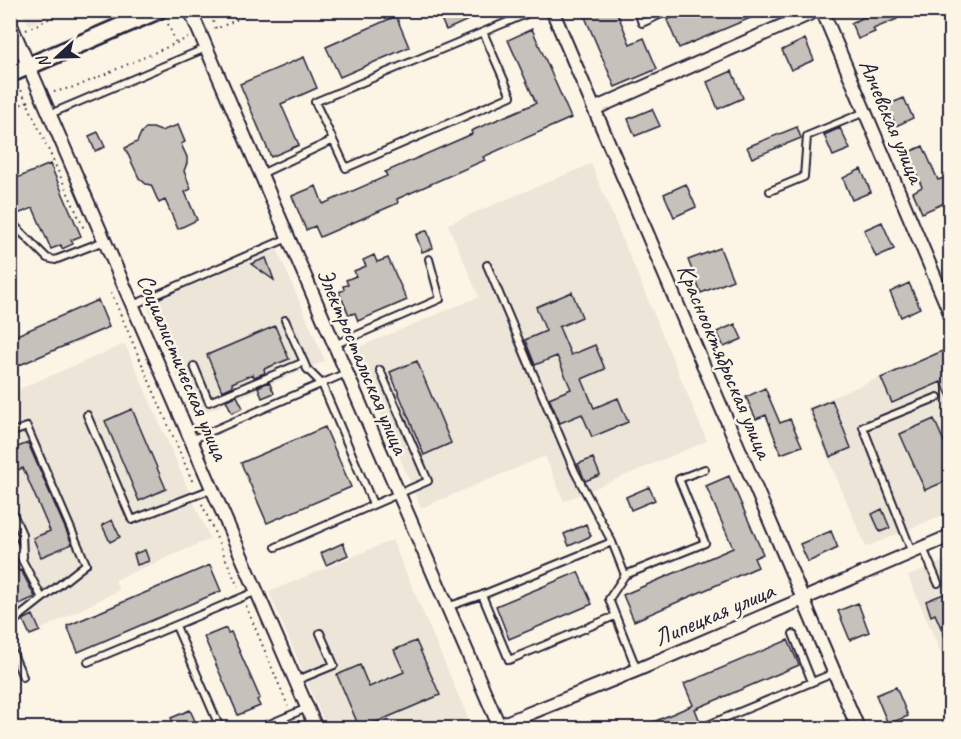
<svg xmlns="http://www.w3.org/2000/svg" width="961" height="739" font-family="Caveat,sans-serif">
  <rect width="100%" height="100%" fill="#fcf5e5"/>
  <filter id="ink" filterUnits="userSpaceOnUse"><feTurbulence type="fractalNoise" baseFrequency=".0167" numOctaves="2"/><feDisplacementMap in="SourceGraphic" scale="12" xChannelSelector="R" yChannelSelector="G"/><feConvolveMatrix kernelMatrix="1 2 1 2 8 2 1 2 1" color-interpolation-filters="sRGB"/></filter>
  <g filter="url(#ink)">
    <path fill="#ece5d8" d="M22,11H60L29,25Z
      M591,164L707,441L564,501L545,456L421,508L354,349L479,297L448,224Z
      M277,249L325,361L194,417L147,305Z
      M125,344L210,539L115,580L119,590L30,635L11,589L10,393Z
      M947,349L950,358V512L866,547L807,408Z
      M392,540L468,718L442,728H327L269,592Z
      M950,558V674L908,576Z"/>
    <path fill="#c6c1bb" stroke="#22223b" stroke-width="1.5" d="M437,10H490L446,30Z
      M582,10H616L630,44L644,38L657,69L615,87Z
      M689,10H735L767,11L679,48L667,20Z
      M880,10H893L897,19L873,29L875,32L858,39L851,23Z
      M396,16L409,47L340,77L326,47Z
      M532,29L571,118L483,157L485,160L397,199L398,203L320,237L315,226L306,230L292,196L316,186L323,204L387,176L385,172L472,134L471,131L536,103L508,40Z
      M805,39L814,60L791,70L782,50Z
      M304,57L317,88L281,104L299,145L271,157L240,84Z
      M732,71L743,98L718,109L707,82Z
      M904,98L913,118L896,126L887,105Z
      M652,109L660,126L635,136L628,119Z
      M178,125L185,142L181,144L187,157V163L184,171L191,189L185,192L197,220L178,229L165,200L159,203L151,185L146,184L139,178L125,148L137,142L141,133L146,128H153L161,131Z
      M797,127L801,138L752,158L747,147Z
      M840,128L850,149L833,156L824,135Z
      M98,132L105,147L95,151L89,136Z
      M923,146L938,180L944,178L951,192V200L922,213L913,192L922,187L907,153Z
      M50,164L81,236L71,240L73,244L62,249L61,245L51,249L33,208L10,217V181Z
      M861,169L871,192L852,200L843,178Z
      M686,184L696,207L674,217L664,194Z
      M882,222L894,249L876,257L864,230Z
      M427,230L433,248L422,252L416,235Z
      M720,248L733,280L701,293L688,260Z
      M374,255L377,262L388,258L407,300L358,321L355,313L349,315L339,292L344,290L343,286L348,285L346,280L356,276L354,271L366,266L363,260Z
      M266,258L274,280L251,264Z
      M909,283L920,308L901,317L890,292Z
      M572,292L582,317L559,327L571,355L595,345L605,369L582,379L594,408L618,398L628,422L592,437L582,414L560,423L549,398L571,389L557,356L535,365L525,340L546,331L536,307Z
      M98,300L109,327L10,369V338Z
      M735,324L742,339L724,347L717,332Z
      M275,326L289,359L264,369L265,373L254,377L253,374L232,383L233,386L222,391L207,355Z
      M947,349L951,358V403L941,382L892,403L881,378Z
      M417,361L451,443L424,455L390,372Z
      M269,382L274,393L262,398L258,387Z
      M765,388L780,423L790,419L802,446L781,454L766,415L756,419L746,397Z
      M237,396L243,408L232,413L226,400Z
      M832,400L851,448L830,457L810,409Z
      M132,409L166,489L139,501L105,421Z
      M934,419L951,458V479L925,490L900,434Z
      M325,427L351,487L267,523L241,463Z
      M28,443L72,544L41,557L33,538L50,531L23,468L10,473V450Z
      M593,458L600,475L585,481L578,464Z
      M729,476L763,554L754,558L758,567L634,621L623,595L733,548L706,486Z
      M649,487L655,500L631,510L626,497Z
      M882,509L890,528L880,532L872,514Z
      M112,520L120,537L110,542L102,525Z
      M586,524L591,536L569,546L564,534Z
      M831,531L838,548L808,562L800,544Z
      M343,543L348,555L326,565L321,553Z
      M145,550L149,561L137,565L134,554Z
      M10,551L19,571L21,570L35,597L17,605L10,589Z
      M210,565L221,591L78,652L67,626Z
      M578,572L592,604L509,639L496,606Z
      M951,591V651L935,614L931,616L926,601Z
      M858,603L869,632L850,640L838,611Z
      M33,615L40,631L30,635L23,620Z
      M226,628L228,633L231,632L260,698L257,700L260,706L238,715L204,637Z
      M788,640L799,665L695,709L703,729H637L693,705L684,684Z
      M416,641L440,695L360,729L337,675L360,665L369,687L404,672L394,650Z
      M896,687L908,716L888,724L876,695Z
      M190,710L196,723L182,729H176L171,718Z"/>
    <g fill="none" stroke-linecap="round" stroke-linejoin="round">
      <defs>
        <path id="service" d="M637,10L642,23L670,10
          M50,114L206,48
          M333,140L315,102L483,32
          M261,174L333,140L346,168L511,96L483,32L536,10
          M770,191L804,177L807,136L865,112
          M10,226L16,227L47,258L55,260L104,241
          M487,265L575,472L612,542
          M133,305L288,238
          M285,320L307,369L322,384L373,504
          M334,345L440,299L429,259
          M194,366L209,402L304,362
          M87,415L132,520L212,489
          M10,433L27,427L86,564L20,616L10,626
          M191,440L346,373
          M10,507L22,534L23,557
          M10,537L42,598
          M276,547L428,481L380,370
          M923,548L938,583
          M912,552L863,427L938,397
          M625,575L609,599L637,670
          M482,595L509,660L615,616
          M447,607L482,595L612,542L625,575L705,543L679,479L705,469
          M176,626L220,728
          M793,634L812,682
          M10,647L23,677
          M88,662L257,591
          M295,681L334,665L320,633
          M260,728L307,708
          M709,728L710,724L834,673"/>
        <path id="minor" d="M190,10L500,728
          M552,10L858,728
          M822,10L950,313
          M10,23L316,728
          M594,109L818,10
          M493,728L637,670L950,536"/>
        <path id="secondary" d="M10,74L159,10"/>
      </defs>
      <use href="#service" stroke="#22223b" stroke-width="10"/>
      <use href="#minor" stroke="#22223b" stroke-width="16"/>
      <use href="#secondary" stroke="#22223b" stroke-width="21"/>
      <path stroke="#22223b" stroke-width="2" stroke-dasharray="1.5 4.5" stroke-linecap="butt" d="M209,10L216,29L258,10
        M168,24L176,43
        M26,30L67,10
        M54,92L78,86L188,38
        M29,101L27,102L84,229
        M10,109L27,102L19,86
        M111,292L194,485
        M202,504L238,587
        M246,606L288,706
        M295,722L298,728"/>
      <use href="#service" stroke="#fcf5e5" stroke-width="6"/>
      <use href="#minor" stroke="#fcf5e5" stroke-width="12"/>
      <use href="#secondary" stroke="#fcf5e5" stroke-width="16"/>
    </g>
  </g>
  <g text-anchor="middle" stroke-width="5" stroke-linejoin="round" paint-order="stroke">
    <g font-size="24" fill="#22223b" stroke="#fcf5e5">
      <text transform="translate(892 121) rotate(67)" y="8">Алчевская улица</text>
      <text transform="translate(363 361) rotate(67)" y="8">Электростальская улица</text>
      <text transform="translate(725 361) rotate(67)" y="8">Краснооктябрьская улица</text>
      <text transform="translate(183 367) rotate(67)" y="8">Социалистическая улица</text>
      <text transform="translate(714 614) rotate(-23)" y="8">Липецкая улица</text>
    </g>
  </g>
  <rect width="961" height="739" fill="none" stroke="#fcf5e5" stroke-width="36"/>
  <rect x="18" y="18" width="925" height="703" fill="none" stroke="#22223b" stroke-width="2" filter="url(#ink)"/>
  <g transform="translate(57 57) rotate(248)" stroke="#fcf5e5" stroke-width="4.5" paint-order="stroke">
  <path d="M0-4.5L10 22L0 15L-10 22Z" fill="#22223b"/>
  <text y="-9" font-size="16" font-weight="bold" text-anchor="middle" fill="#22223b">N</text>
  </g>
</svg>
